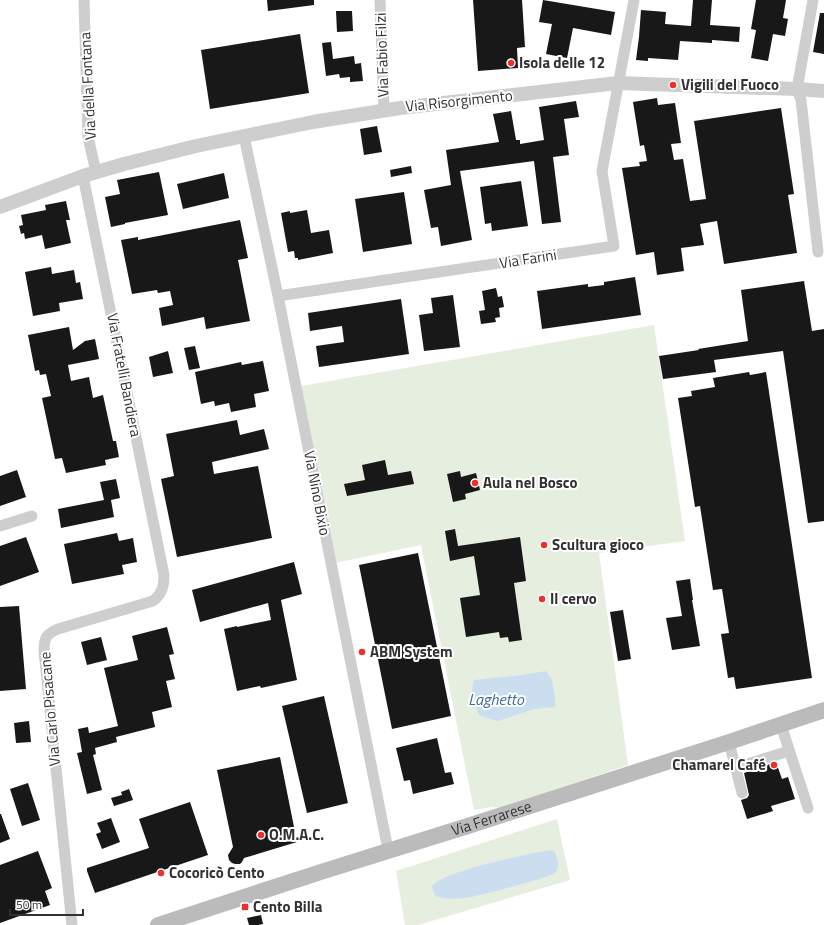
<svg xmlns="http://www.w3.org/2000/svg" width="824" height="925" font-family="'Titillium Web',sans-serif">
  <rect width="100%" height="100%" fill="#fff"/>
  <path fill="#e6eedf" d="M654,325L685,541L599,553L628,765L502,808L492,807L474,810L421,545L335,563L301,386Z
    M557,819L570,880L418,925H405L396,871Z"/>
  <path fill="#cbdeef" d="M546,671L552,680L555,697V707L534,709L498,721L487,718L479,715C474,702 470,694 474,680L522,675Z
    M550,850L555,852C558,860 560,866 555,873C551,877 475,897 465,898C455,899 445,899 435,896L432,887C440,871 529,854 550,850Z"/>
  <path fill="#181818" d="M267,0H314V5L268,11Z
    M473,0H522L525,47L517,48L518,68L478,71Z
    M543,0L615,12L611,35L573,28L567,58L546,54L552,24L539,22Z
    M693,0H712L710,25L740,27L739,42L712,40V43L680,41L678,60L648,58V61L636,60L639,37L641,10L666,12L665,24L691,26Z
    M756,0H786L783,18L788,19L785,36L773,34L768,61L751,58L756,30L751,29Z
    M336,11H352L353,31L337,32Z
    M820,13H824V54L813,52Z
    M300,34L309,93L210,109L201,50Z
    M331,42L333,59L354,56L355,64L361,63L363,81L350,82V77L340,78L339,74L326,76L322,43Z
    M657,98L658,105L675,103L681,143L671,144L674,160L683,159L690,201L706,199L694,121L781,108L794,194L788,195L797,253L724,264L717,221L700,224L704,245L681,248L684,271L657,275L654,252L636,255L622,168L640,166L639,162L647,161L644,145L640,146L633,102Z
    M576,101L579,117L564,119L569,155L553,157L561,222L542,224L534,161L460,171L472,240L441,246L438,227L431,228L424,190L451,185L446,150L499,142L493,114L511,111L516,140H520V144L544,140L539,107Z
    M377,126L382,152L364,155L360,129Z
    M411,166L412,173L391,177L390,170Z
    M159,172L168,215L125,223V224L111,227L105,197L120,194L117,180Z
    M224,173L229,198L183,209L177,184Z
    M521,181L528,226L492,231L491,223L485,224L480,187Z
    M404,192L412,244L363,252L355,199Z
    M66,201L70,220H66L71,243L45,249L42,235L25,239L24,233L21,234L19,226L23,225L21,215L46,210L45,205Z
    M307,210L311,233L329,230L333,253L298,260V258H295L294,251L288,252L281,213L290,211V213Z
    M240,220L248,258L238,260L250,321L206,329L204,317L162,326L159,308L173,305L170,291L158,293L157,290L132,294L121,240L138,237V240Z
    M51,267L52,274L74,270L76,283L80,282L83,299L59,303L60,311L33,316L25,272Z
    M635,277L641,315L542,329L537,291L588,284V287L604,285V282Z
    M804,281L812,331L824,329V521L808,523L783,351L714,360L716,372L663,379L659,356L699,350L698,349L748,341L741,290Z
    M496,288L498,297L502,296L504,307L499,308L500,317L495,318L496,322L481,324L479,311L485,310L482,291Z
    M453,295L460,347L424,351L419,315L433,313L431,298Z
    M401,299L409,354L319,367L316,346L344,342L342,326L310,331L308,313Z
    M69,327L73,350L85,341L95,339L99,359L68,365L71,381L89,377L93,398L103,395L113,441H116L119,457L105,460L106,465L66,473L62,458L55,459L42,398L51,396L46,374L40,375L39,370L35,371L28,335Z
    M195,346L200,368L189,370L184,348Z
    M168,351L173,373L153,377L149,357Z
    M263,361L269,391L254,394L256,407L231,412L229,403L215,406L214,401L201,404L195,372L241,362L242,365Z
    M749,372L750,375L766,372L812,678L736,689L734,677L728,678L721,634L729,633L722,589L713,590L700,506L695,507L678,398L692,396L691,391L715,387L713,378Z
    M237,420L240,435L264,429L269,449L212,462L214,474L258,466L272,538L177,557L161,479L174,476L166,434Z
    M385,460L388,475L411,471L414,484L347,496L344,484L365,480L362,465Z
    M17,470L26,497L0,506V476Z
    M460,471L461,477L476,473L480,490L465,494L466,499L453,502L447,474Z
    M116,479L120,498L111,500L114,517L61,528L58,509L104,500L100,482Z
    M455,529L458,546L520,537L526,581L514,583L522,640L509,642L508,637L500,638L499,632L466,637L460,598L480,595L474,556L450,561L445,531Z
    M117,533L119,541L133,538L137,562L122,565L124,574L72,584L64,544Z
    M26,537L39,572L0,586V546Z
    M418,553L451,716L392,729L359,565Z
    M294,562L302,594L281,600L297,680L261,688L260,686L237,691L224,629L237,626V627L271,620L268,603L200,622L192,590Z
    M690,579L693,600H692L700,646L672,650L666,618L682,616L676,581Z
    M19,606L26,689L0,691V607Z
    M623,610L631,659L618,661L610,612Z
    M167,627L174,654L169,655L175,679L166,681L172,707L152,712L155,727L116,737L117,742L95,748L96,754L93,755L102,790L87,794L77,753L82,752L78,729L88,727L89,733L118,726L104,668L138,660L132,636Z
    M101,637L107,660L87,665L81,642Z
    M324,696L348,803L307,813L282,706Z
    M29,721L31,742L16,743L14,723Z
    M437,738L445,773L451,772L454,784L413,794L410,780L404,781L396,748Z
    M280,757L297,842L244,858L242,862L240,864H235L232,863L229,860L228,855L233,847L217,770Z
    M776,762L782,779L788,777L795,799L771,806L773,811L747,819L741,800L747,798L749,795L744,773Z
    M28,783L40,820L22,826L10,789Z
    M129,789L133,800L114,806L111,798L122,795L121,792Z
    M190,802L208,855L95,893L87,871V868L149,848L139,819Z
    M0,814H1L10,839L0,843Z
    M111,818L120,842L102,849L96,834L101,832L97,823Z
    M38,851L52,888L45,891L50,905L0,923V865Z
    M261,915L263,924L258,925H249L247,918Z"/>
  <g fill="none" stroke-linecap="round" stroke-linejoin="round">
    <path stroke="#cecece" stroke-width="11" d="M84,0L88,137L96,172
      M380,0L384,110
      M813,0L797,89L801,100L818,252
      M244,136L278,296L388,850
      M278,296L614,246L602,171L634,0
      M0,526L32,516
      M781,725L808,808
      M729,742L742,793
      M735,768L789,751
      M72,925L44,651C44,638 46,634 58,629L153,601C162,594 164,586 164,575L83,176"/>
    <path stroke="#cecece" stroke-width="14" d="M0,207L83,176L124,164L196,146L313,122L400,108L618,83L797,89L824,91"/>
    <path stroke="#bbb" stroke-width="16" id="s1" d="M158,925L324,871L471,825L729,742L824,710"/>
  </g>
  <g fill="#ed302f" stroke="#fff" stroke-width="1.5">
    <circle cx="511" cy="63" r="4"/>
    <circle cx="673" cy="85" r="4"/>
    <circle cx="475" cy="483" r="4"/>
    <circle cx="544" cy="545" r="4"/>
    <circle cx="542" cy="599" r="4"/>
    <circle cx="362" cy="652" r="4"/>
    <circle cx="774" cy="765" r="4"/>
    <circle cx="261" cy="835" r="4"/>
    <circle cx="161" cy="873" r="4"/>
    <rect x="241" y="903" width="8" height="8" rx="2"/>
  </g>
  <g text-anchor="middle" stroke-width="4" stroke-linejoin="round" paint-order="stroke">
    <g font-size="15" fill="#313131" stroke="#fff">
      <text transform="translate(382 55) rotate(-92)" y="5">Via Fabio Filzi</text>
      <text transform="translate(88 86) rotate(-93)" y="5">Via della Fontana</text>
      <text transform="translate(459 101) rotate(-6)" y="5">Via Risorgimento</text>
      <text transform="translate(528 259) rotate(-9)" y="5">Via Farini</text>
      <text transform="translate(124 375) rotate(79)" y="5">Via Fratelli Bandiera</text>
      <text transform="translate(317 493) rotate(79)" y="5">Via Nino Bixio</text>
      <text transform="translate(50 709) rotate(-95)" y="5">Via Carlo Pisacane</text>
      <text dy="5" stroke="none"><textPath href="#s1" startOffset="350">Via Ferrarese</textPath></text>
    </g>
    <g font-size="15" font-weight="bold" fill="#313131" stroke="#fff" text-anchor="start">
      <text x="519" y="68">Isola delle 12</text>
      <text x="681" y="90">Vigili del Fuoco</text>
      <text x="483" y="488">Aula nel Bosco</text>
      <text x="552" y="550">Scultura gioco</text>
      <text x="550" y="604">Il cervo</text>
      <text x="370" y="657">ABM System</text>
      <text x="766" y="770" text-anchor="end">Chamarel Café</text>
      <text x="269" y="840">O.M.A.C.</text>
      <text x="169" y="878">Cocoricò Cento</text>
      <text x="253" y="912">Cento Billa</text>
    </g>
    <g font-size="16" font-style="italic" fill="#3b6c98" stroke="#fff">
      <text x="496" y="705">Laghetto</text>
    </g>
  </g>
  <path d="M10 909v6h73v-6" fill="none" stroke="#313131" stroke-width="2"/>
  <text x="16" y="909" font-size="12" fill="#313131" stroke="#ffffff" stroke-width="3" paint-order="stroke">50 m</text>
</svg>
